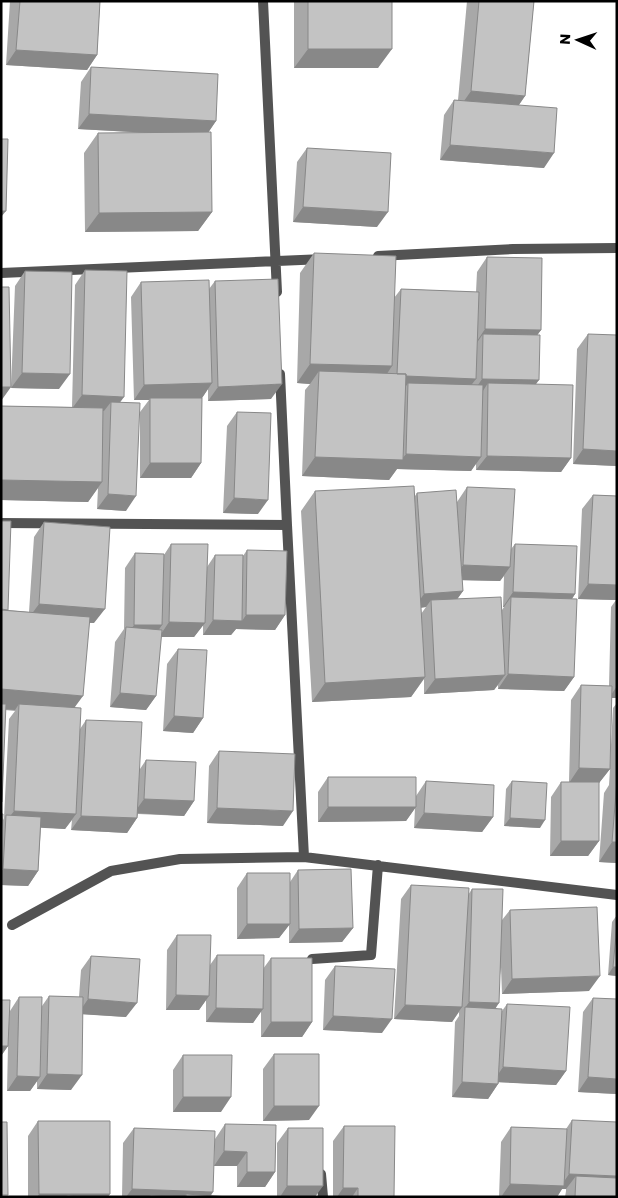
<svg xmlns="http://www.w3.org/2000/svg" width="618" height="1198" font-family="Poppins,sans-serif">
  <rect width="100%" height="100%" fill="#fff"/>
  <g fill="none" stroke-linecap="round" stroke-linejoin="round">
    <path stroke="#535353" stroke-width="10" d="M263,1L277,292
      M378,256L513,249L617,248
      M1,273L324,259
      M1,523L287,525L280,374
      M287,525L304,857L617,895
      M12,925L111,871L180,859L304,857
      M312,959L371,955L378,865
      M321,1174L323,1197"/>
  </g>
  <path fill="#a8a8a8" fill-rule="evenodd" d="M10,1H100L97,55L87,70L6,65Z
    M294,1H392L378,68H294Z
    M467,1H534L525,96L519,105L544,168L440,160L444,115L454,100H458Z
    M91,67L216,121L208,132L212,212L198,231L85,232L84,153L98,133H148L78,129L81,82Z
    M307,148L377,227L293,222L297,162Z
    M314,253L394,298L401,289L476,292L477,272L487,257L541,330L537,335L536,384L571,458L561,472L476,470V463L471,471L397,469L389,480L302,476L305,390L310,384L297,383L300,273Z
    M85,270L120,402L126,511L97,509L98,488L88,502L1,500V406L72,407L75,285Z
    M25,271L59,389L11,388L15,286Z
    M215,281L271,399L208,401V389L202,398L201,463L191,478H140V412L149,400H134L131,297L141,282L209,289Z
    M588,334L617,466L573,464L577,349Z
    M237,412L258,514L223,513L227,426Z
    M467,487L511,549L515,544L575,594L572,599L574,677L564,691L498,689V685L494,690L424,694V679L411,697L312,702L301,511L315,491L415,496L417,493L457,502ZM504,576L503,607H504L502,610L457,599L463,591L462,580L500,581ZM426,607L421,614V608Z
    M593,495L617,496V698H612L610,763L613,708L617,703V863L599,862L604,793L609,785L610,769L599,783V841L588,856H550L551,797L561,782H569L571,700L581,685L609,686L611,607L616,600L578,599L582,509Z
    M1,521L7,610L29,612L34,537L44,522L94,623H89L75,707L80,729L86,720L140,769L146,760L194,801L184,816L138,814L137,818L127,833L71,830L72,820L65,829L41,827L38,871L28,886L1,885V814L3,820L4,818L9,719L15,711L5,710L1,803Z
    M171,544L207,567L215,555L243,556L247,550L285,615L275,630L236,629L231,635H203V625L194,637H161L156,696L146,710L110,707L115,642L124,629L125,568L135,553L164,555Z
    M178,649L203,718L193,733L163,731L167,664Z
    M219,751L283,826L207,823L209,766Z
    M328,777L416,796L426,781L493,817L482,832L414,828L415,808L406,821L318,822V792Z
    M512,781L540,828L504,826L506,789Z
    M298,870L353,928L342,942L289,943V925L279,938L237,939V888L247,873L290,882Z
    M411,885L468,895L472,889L502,920L510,910L589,991L502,994L501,967L496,1008L502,1011L507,1004L566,1071L556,1085L499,1082L498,1084L488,1099L452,1097L455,1022L459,1016V1012L452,1022L394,1019L401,899Z
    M617,915V976L608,975L612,922Z
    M177,935L210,965L217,955L263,969L271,958L312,1022L302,1037H261V1011L253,1023L206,1022V1000L199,1010H166L167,950Z
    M91,956L126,1017L83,1014L71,1090L37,1089V1081L30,1091H7L8,1046L1,1056V1000L10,1011L19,997L42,1006L49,996L79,997L81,970Z
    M335,966L382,1033L323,1030L325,980Z
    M593,998L617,1094L578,1092L583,1012Z
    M274,1054L309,1120L263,1121V1069Z
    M183,1055L221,1112H173V1070Z
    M572,1120L617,1197H565L566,1191V1189H562L557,1197H499L501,1142L511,1127L566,1129Z
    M38,1121L108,1197H28V1136Z
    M225,1124L275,1172L265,1187H237V1166H214L215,1139Z
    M344,1126L394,1197H333V1141Z
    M134,1128L210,1196L229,1197H122L123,1143Z
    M288,1128L315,1197H277V1143Z"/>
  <path fill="#888" d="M308,49H392L378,68H294Z
    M16,50L97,55L87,70L6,65Z
    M471,91L525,96L511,116L457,111Z
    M89,114L216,121L206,136L78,129Z
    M450,145L554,153L544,168L440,160Z
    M303,207L388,212L377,227L293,222Z
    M1,211H6L1,217Z
    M212,212L198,231L85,232L99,213Z
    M485,329L541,330L530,345L483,334L476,344H475Z
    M310,364L392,366L379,386L319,371L310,384L297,383Z
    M22,373L70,374L59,389L11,388Z
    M397,375L476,379L465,393L408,383L403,391Z
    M482,379L539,380L528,395L488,383L481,394H472Z
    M212,383L202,398H150L149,400H134L144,385Z
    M282,384L271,399L208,401L218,387Z
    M1,387H11L1,401Z
    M82,395L124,397L113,412L111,402L104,411L71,410Z
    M583,449L617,451V466L573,464Z
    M406,454L481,457L471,471L397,469L389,480L302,476L315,457L401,460Z
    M487,456L571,458L561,472L476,470Z
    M150,463H201L191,478H140Z
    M1,480L102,482L88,502L1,500Z
    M108,494L136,496L126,511L97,509Z
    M234,498L268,500L258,514L223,513Z
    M463,565L510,567L500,581L453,580Z
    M588,584L617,585V599L616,600L578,599Z
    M463,591L453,605L431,600L426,607L414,608L424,594Z
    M513,592L575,594L565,609L511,597L504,607H503Z
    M39,604L105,609L94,623L28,619Z
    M246,615H285L275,630L236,629L231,635H203L213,620L242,621Z
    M169,622L205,623L194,637H159Z
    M134,625H162L152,640L124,639Z
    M508,674L574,677L564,691L498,689Z
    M505,675L494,690L424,694L435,679Z
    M425,677L411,697L312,702L325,683Z
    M617,686V698H609Z
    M1,689L83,696L69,715L19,704L15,710L1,709Z
    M120,693L156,696L146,710L110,707Z
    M174,716L203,718L193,733L163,731Z
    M579,768L610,769L599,783H569Z
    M144,799L194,801L184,816L134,813Z
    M328,807H416L406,821L318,822Z
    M217,808L293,811L283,826L207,823Z
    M14,811L76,814L65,829L5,826V823Z
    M424,813L493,817L482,832L414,828Z
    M81,816L137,818L127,833L71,830Z
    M510,818L545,820L540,828L504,826Z
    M561,841H599L588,856H550Z
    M612,842H617V863L599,862Z
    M3,869L38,871L28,886L1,885V872Z
    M247,924H290L279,938L237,939Z
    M353,928L342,942L289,943L299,929Z
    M613,967H617V976L608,975Z
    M600,976L589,991L502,994L512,979Z
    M176,995L209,996L199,1010H166Z
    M88,999L137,1003L126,1017L78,1014Z
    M469,1002L499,1003L489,1018L465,1008Z
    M405,1005L462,1007L452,1022L394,1019Z
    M216,1008L263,1009L253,1023L206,1022Z
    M333,1016L392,1019L382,1033L323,1030Z
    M271,1022H312L302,1037H261Z
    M1,1046H8L1,1056Z
    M503,1067L566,1071L556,1085L493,1082Z
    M47,1074L82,1075L71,1090L37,1089Z
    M17,1076L40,1077L30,1091H7Z
    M588,1077L617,1079V1094L578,1092Z
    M462,1082L498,1084L488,1099L452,1097Z
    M183,1097H231L221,1112H173Z
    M274,1106H319L309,1120L263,1121Z
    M224,1151L247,1152L237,1166H214Z
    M247,1172H275L265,1187H237Z
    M569,1174L617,1176V1186L576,1176L566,1189H562L557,1197H501L510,1184L561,1186Z
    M287,1186H323L315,1197H280Z
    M343,1188H358L352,1197H337Z
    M132,1189L213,1192L210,1197L186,1194L185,1197H150V1195L149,1197H126Z
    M39,1194H110L108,1197H67V1195L66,1197H37Z"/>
  <path fill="#c3c3c3" stroke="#888" d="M20,1H100L97,55L16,50Z
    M308,1H392V49H308Z
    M479,1H534L525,96L471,91Z
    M91,67L218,74L216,121L89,114Z
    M454,100L557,108L554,153L450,145Z
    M211,132L212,212L99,213L98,133Z
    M1,139H8L6,211H1Z
    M307,148L391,153L388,212L303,207Z
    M314,253L396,256L392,366L310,364Z
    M487,257L542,258L541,330L485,329Z
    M85,270L127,271L124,397L82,395Z
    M25,271L72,272L70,374L22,373Z
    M278,279L282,384L218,387L215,281Z
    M209,280L212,383L144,385L141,282Z
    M1,287H9L11,387H1Z
    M401,289L479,292L476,379L406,376V374H397Z
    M483,334L540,335L539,380L482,379Z
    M588,334L617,335V451L583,449Z
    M319,371L406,374L403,460L315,457Z
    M408,383L483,385L481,457L406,454Z
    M488,383L573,385L571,458L487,456Z
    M150,398H202L201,463H150Z
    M111,402L140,403L136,496L108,494Z
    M1,406L103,408L102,482L1,480Z
    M237,412L271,413L268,500L234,498Z
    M414,486L425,677L325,683L315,491Z
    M467,487L515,489L510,567L463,565Z
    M456,490L463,591L424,594L417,493Z
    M593,495L617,496V585L588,584Z
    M1,521H11L8,610L1,609Z
    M44,522L110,527L105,609L39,604Z
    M171,544H208L205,623L169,622Z
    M515,544L577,546L575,594L513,592Z
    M247,550L287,551L285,615H246Z
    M135,553L164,554L162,625H134Z
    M215,555H243L242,621L213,620Z
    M501,597L505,675L435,679L431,600Z
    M511,597L577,599L574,677L508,674Z
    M1,610L90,617L83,696L1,689Z
    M126,627L162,630L156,696L120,693Z
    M178,649L207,650L203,718L174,716Z
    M581,685L612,686L610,769L579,768Z
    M1,704H6L2,802H1Z
    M19,704L81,708L76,814L14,811Z
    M86,720L142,722L137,818L81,816Z
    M219,751L295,754L293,811L217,808Z
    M146,760L196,762L194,801L144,799Z
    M328,777H416V807H328Z
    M617,780V842H612Z
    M426,781L494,785L493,817L424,813Z
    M512,781L547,783L545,820L510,818Z
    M561,782H599V841H561Z
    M1,814H3L1,837Z
    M6,815L41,817L38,871L3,869Z
    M351,869L353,928L299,929L298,870Z
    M247,873H290V924H247Z
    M411,885L469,888L462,1007L405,1005Z
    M472,889H503L499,1003L469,1002Z
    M597,907L600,976L512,979L510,910Z
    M617,924V967H613Z
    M177,935H211L209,996L176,995Z
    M217,955H264L263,1009L216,1008Z
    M91,956L140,959L137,1003L88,999Z
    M271,958H312V1022H271Z
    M335,966L395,969L392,1019L333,1016Z
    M49,996L83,997L82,1075L47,1074Z
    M19,997H42L40,1077L17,1076Z
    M593,998L617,999V1079L588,1077Z
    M1,1000H10L8,1046H1Z
    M507,1004L570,1007L566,1071L503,1067Z
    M465,1007L502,1009L498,1084L462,1082Z
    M274,1054H319V1106H274Z
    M183,1055H232L231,1097H183Z
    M572,1120L617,1122V1176L569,1174Z
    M38,1121H110V1194H39Z
    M1,1122H7L8,1195H1Z
    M225,1124L276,1125L275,1172H247V1152L224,1151Z
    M344,1126H395L394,1197H358V1188H343Z
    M511,1127L567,1129L564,1186L510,1184Z
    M134,1128L215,1131L213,1192L132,1189Z
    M288,1128H323V1186H287Z
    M576,1176L617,1178V1197H575Z
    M186,1194L229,1197H186Z
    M67,1195L94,1197H67Z
    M150,1195L174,1196V1197H150Z"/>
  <rect width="618" height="1198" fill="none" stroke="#000000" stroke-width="5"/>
  <g transform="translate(578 40) rotate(273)" stroke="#ffffff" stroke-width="4" paint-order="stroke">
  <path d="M0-4L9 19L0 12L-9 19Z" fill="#000000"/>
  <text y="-8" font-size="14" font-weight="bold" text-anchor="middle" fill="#000000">N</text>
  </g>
</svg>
